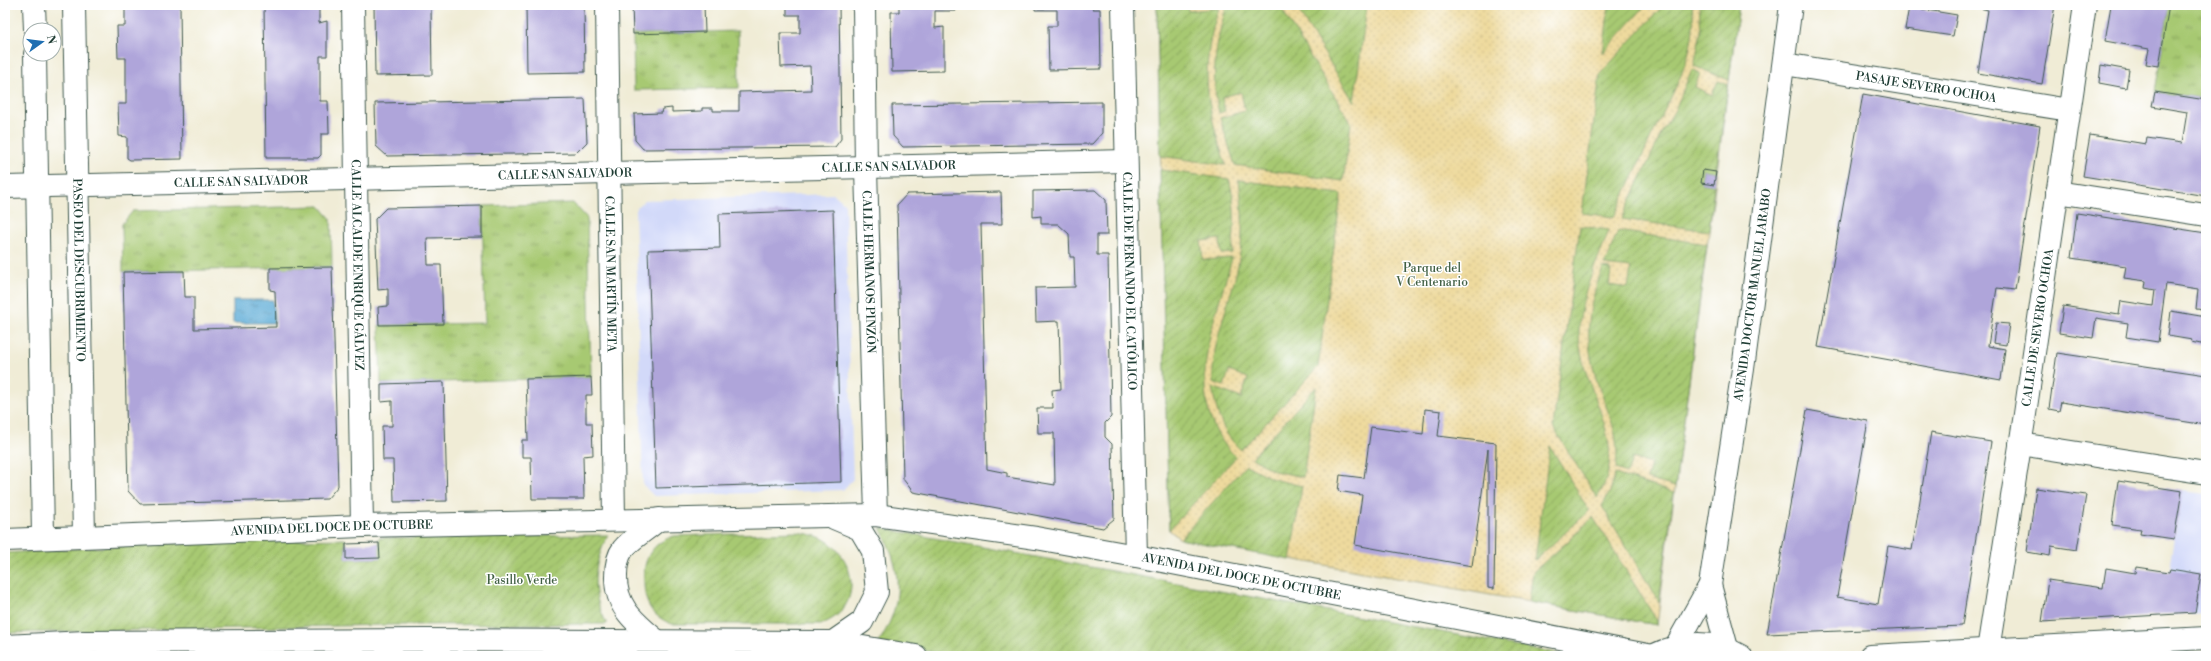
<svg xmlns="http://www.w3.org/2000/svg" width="2211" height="661" font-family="'Libre Bodoni',serif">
  <defs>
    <pattern id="grass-tufts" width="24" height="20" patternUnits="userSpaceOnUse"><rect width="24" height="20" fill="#a7c972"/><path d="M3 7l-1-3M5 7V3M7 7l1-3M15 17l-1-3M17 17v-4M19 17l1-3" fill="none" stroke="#87a45e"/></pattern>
    <pattern id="sand-dots" width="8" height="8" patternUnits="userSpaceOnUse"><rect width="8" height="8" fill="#eeda9e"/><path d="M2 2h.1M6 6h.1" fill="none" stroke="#ccbc89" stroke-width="1.8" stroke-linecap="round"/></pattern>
    <pattern id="garden-furrows" width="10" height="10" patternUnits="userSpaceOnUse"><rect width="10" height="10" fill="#a7c972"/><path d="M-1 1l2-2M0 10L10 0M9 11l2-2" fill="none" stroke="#87a45e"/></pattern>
    <pattern id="water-ripples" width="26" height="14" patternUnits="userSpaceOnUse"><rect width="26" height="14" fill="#5cabd6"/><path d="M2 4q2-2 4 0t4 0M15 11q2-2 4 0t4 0" fill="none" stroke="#4b8cae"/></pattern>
  </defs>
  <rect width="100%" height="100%" fill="#fff"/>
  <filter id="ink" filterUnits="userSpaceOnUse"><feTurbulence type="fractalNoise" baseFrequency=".025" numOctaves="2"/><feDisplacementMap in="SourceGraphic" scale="8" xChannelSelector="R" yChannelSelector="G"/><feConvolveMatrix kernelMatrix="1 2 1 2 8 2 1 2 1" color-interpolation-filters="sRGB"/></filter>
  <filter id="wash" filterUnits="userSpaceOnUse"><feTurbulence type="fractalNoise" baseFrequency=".012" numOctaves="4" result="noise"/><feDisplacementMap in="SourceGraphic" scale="16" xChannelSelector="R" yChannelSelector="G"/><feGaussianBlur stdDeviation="0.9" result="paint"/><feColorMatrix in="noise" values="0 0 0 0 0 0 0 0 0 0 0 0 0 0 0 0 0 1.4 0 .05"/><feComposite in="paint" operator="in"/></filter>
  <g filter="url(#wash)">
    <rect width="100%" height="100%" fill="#f0ecd6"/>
    <path fill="#d2d9f9" d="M834,194L845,204L853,479L843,490L654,496L643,485L635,210L645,200Z
      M2182,491L2206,494V613L2163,615Z"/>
    <path fill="url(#grass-tufts)" stroke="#638353" d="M2169,5H2206V100L2155,92Z
      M738,31L739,88L634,90L633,34Z
      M573,203L587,218L591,377L381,384L379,325L485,323L482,206Z
      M320,206L331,219L332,267L123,272L122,224L133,211Z
      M649,653V656H459Z"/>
    <path fill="url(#sand-dots)" stroke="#868c69" d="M1157,5H1739L1657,625L1180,539L1169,530Z"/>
    <path fill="url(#garden-furrows)" stroke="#638353" d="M1157,5H1187L1188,11L1219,8C1199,67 1206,107 1226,165L1160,156Z
      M1227,5H1279L1351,123L1343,181L1235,165L1220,118L1245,111L1241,92L1222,97L1225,111L1219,113C1210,77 1216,40 1227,5Z
      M1295,5H1367L1354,102Z
      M1609,5H1646L1603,53Z
      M1664,5H1692C1699,50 1674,90 1655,129C1641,158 1628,188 1614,217L1582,213L1600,74Z
      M1699,5H1739L1729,80L1694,66L1701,31Z
      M1692,69L1700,73L1695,87L1712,95L1718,81L1728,85L1716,172L1703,170L1701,183L1714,185L1709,231L1622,219L1663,130L1675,110Z
      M1160,170L1229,179C1236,205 1235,227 1232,253L1221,254L1220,239L1201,241L1203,260L1232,258C1214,322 1179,403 1236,457L1169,530Z
      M1239,180L1341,194L1318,367L1241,450C1221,432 1217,413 1212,387L1241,398L1248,378L1229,371L1224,386L1213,382C1211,341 1230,305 1238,265C1244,236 1243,209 1239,180Z
      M1580,226L1609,230C1597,263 1578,299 1579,335C1580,390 1633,443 1597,498L1553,427Z
      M1618,231L1707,244L1675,487L1647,479L1651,464L1633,458L1627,473L1616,469C1620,437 1611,420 1600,390C1584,346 1585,311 1603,268L1611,269L1609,285L1628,288L1631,268L1604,265Z
      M1316,387L1303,477L1274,471L1252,458Z
      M1550,446L1589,511L1535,560Z
      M1246,465L1273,479L1302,486L1290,560L1180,539Z
      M1615,474L1674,493L1659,602L1602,506L1610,492Z
      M1593,517L1657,621V625L1529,602L1533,572L1566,543Z
      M880,528L1571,656H956L878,643C905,603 902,569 880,528Z
      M797,532C807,534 818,535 827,541C859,563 861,611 821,624H672C651,616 644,603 644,581C643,558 652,543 674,536Z
      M608,535C592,567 590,592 607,624L383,625L5,633V553L190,542L345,539L346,559L379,558V538Z"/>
    <path fill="url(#water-ripples)" stroke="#3e7485" d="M233,300H273L274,323H233Z"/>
    <g id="blocks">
      <path fill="#afa5da" d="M125,5H180L182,159L130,160L127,158V137L119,136L118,104H126V58H118L117,26H125Z
        M264,5H319V23L327,21V56H320V101H328L329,132V134H321V155L318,158H266Z
        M374,5H431L432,75L375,76Z
        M526,5H584L585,72L527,73Z
        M632,5H704L705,32L633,34Z
        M787,5H839L841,139L835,147L643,149L635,140L634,114L661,113L662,109L672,108V112L702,111V108H713V111H739V92L811,90L810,66L781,67L780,33H800V15H787Z
        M899,5H956V11H935V28L944,27V71L892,72L891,12H899Z
        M1035,5H1092V9H1100L1101,69L1049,70L1048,26H1057V10H1035Z
        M1966,5H2055L2042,84L1978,73L1988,10Z
        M2111,5H2169L2159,66L2146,64L2149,49L2105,41Z
        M1909,7L1957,15L1953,36L1905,29Z
        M2101,65L2129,70L2126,88L2099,83Z
        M2155,92L2206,100L2204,133L2206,134V196L2083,176L2090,135L2146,144L2147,138L2182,143L2187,112L2152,106Z
        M1863,94L2040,126L2015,290L1997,288L1988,346L2005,349L2001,380L1818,347Z
        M585,99L587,142L576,153L387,156L376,146L375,103Z
        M1102,102V133L1092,144L903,147L893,136L892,105Z
        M1703,170L1716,172L1714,185L1701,183Z
        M1095,190L1106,200L1107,235H1097V255H1108L1111,417L1105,423V437L1112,444L1114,519L1103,528L913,492L903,479L897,205L907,194L1001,192L1002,224H981L987,469L1007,473V477L1055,485L1054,433H1038L1037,408H1053L1052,390L1061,389L1059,321L1036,322L1035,288L1075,287L1074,257H1070L1069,234L1058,224H1041V216L1033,217V191Z
        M482,206V237L427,238L428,265H441L443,324L379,325L378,307L388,306V289L378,290L375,219L386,208Z
        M833,210L841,482L656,488L648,250L720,248L719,214Z
        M2077,213L2206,233V310L2196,309L2198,289L2166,284L2158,342L2126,337L2128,323L2096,318L2093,338L2059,333L2063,306L2119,315L2121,301L2153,306L2155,290L2145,288L2146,281L2124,278L2126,266L2071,258Z
        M332,267L338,486L327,499L140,504L128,491L123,272L184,271L185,297H194V329L276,327L275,291L270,290V268Z
        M2171,311L2206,317V345L2191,342L2192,340L2168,336Z
        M1996,323L2009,324L2006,345L1993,343Z
        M2057,353L2206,375V425L2061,402L2059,411L2049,409Z
        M591,377L592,395H586V423H592L593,455L583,456L584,499H532L531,457H522V440H528L526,379Z
        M444,382L447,501L394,502L393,460H383L382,426H392V401L381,402V384Z
        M1425,409L1441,411L1438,436L1496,443L1494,589L1488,588V449L1472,566L1355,545L1362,495L1338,491L1340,475L1364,478L1371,427L1423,434Z
        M1807,410L1868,421L1837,597L1878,604L1888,546L1912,550L1931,432L1991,442L1962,626L1767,634Z
        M2118,481L2182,491L2174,539L2140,534L2141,529L2112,525Z
        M2036,488L2086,495L2077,550L2051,546L2050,556L2027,552Z
        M379,543L380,558L346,559V544Z
        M2136,567L2169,572L2170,569L2201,574L2195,613L2042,622L2048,580L2103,588L2106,568L2135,573Z"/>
    </g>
  </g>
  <g filter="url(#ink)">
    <use href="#blocks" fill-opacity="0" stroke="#3e574c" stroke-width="1"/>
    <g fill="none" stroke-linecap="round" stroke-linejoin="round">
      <defs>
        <g id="minor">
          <path d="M34,5L35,30"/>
          <path id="s1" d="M74,5L84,536"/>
          <path id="s2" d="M353,5L362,526"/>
          <path id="s3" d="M607,5L614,520"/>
          <path id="s4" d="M864,5L866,169L876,515"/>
          <path id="s5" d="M1123,5L1136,556"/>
          <path d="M35,54L43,537"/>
          <path id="s6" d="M1784,64L2069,110"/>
          <path id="s7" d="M5,187L1126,161"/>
          <path d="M2057,192L2206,215"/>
          <path d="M2020,444L2206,473"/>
          <path id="s8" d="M5,540L362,526L876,515L1036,538L1136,556L1653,656"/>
          <path d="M657,641C635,622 615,607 616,576C616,567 617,557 623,549C632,538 648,529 659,519"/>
          <path d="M833,642L862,622L877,592L873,551L860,529L834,518"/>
          <path d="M5,646L85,642L426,640L833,642L916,656"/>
          <path id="s9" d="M1988,650L2025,414L2085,5"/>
          <path d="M1870,656L2206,638"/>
        </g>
        <g id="tertiary">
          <path d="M1710,585L1727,648"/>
          <path id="s10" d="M1676,646L1710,585L1743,369L1791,5"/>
          <path d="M1652,656C1682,641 1712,639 1741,656"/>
        </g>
      </defs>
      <use href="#minor" stroke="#3e574c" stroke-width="24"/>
      <use href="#tertiary" stroke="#3e574c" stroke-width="24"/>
      <use href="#minor" stroke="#fff" stroke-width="22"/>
      <use href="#tertiary" stroke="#fff" stroke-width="22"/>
    </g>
  </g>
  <g text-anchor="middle" stroke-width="3" stroke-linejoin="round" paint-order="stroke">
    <g font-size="12" fill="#1f3d34" stroke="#fff">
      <text dy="4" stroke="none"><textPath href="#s6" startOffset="144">PASAJE SEVERO OCHOA</textPath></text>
      <text dy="4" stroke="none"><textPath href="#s7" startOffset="884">CALLE SAN SALVADOR</textPath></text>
      <text dy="4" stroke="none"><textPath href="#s7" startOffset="560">CALLE SAN SALVADOR</textPath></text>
      <text dy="4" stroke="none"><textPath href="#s7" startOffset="236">CALLE SAN SALVADOR</textPath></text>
      <text dy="4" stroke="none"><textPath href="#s2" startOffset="260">CALLE ALCALDE ENRIQUE GÁLVEZ</textPath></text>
      <text dy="4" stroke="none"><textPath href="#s1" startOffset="265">PASEO DEL DESCUBRIMIENTO</textPath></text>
      <text dy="4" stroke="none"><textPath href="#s4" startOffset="267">CALLE HERMANOS PINZÓN</textPath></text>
      <text dy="4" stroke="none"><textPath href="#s3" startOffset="269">CALLE SAN MARTÍN META</textPath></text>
      <text dy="4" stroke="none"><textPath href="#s5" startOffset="276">CALLE DE FERNANDO EL CATÓLICO</textPath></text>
      <text dy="4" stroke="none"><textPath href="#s10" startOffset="363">AVENIDA DOCTOR MANUEL JARABO</textPath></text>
      <text dy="4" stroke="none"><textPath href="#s9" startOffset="326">CALLE DE SEVERO OCHOA</textPath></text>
      <text dy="4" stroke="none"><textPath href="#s8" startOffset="327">AVENIDA DEL DOCE DE OCTUBRE</textPath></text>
      <text dy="4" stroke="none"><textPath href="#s8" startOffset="1242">AVENIDA DEL DOCE DE OCTUBRE</textPath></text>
    </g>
    <g font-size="12" fill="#416044" stroke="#fff">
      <text x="1432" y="272">Parque del<tspan x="1432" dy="14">V Centenario</tspan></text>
      <text x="522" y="584">Pasillo Verde</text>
    </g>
  </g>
  <rect width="2211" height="661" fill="none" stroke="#fff" stroke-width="20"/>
  <g transform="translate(42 42) rotate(76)"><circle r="19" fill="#ffffff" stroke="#a5b1ae"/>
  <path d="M0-3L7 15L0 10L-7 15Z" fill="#1f6fb2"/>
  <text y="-6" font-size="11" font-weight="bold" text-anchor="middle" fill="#1f3d34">N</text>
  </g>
</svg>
